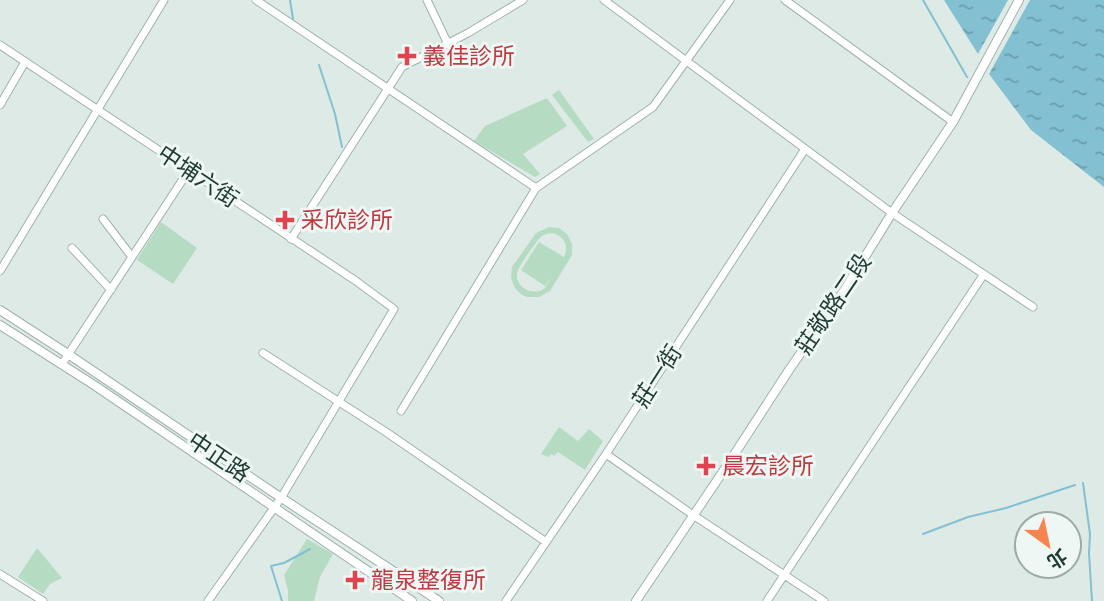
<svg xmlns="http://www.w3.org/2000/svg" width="1104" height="601" font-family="Inter,'Noto Sans TC',sans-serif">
  <defs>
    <pattern id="water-ripples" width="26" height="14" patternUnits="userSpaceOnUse" patternTransform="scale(1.75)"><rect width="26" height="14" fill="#82c0d2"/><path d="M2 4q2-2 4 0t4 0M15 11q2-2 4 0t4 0" fill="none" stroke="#6a9dab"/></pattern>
  </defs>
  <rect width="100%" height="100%" fill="#ddeae5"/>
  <path fill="#b5dcc2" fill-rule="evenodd" d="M559,90L594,139L588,142L552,95Z
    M547,98L567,126L523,154L540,174L535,177L474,141L485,126Z
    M161,222L197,248L173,284L137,260Z
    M549,227L559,228L567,234L572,244V255L550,291L539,297H527L522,295L515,288L511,278L512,267L536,233ZM553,233C565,237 569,246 564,257L539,242L521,270L545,286L551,278C550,280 546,286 545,288C534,297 515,288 517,273C518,267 537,240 542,236C547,233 548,234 553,233Z
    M559,427L578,441L589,429L603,441L585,470L558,452L554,456L552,454L548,457L541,454Z
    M307,539L333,554L320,577L314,601H288V590L284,575Z
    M37,548L62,578L50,584L43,594L18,577Z"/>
  <path fill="url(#water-ripples)" d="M944,0H1008L978,54Z
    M1030,0H1104V187L1031,130L989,74Z"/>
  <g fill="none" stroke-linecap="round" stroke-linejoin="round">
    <path stroke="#82c0d2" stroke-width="2" d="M290,0L293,19
      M923,0L967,77
      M319,65L335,114L342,147
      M1083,483L1090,534L1089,553L1092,601
      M923,534L968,517L1006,508L1075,485
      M282,601L271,566L284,563L310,549"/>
    <defs>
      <path id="minor" d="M256,0L536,188
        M427,0L448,44
        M604,0L892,213L1033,307
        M785,0L953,122
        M0,45L356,281L394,309L281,498L208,601
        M0,105L25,62
        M103,219L132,257
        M291,239L402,67L468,33L523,0
        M72,248L111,290
        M0,271L164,0
        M263,353L386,432L546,542
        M62,364L189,170
        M401,411L536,188L653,107L730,0
        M606,454L693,515L824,601
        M0,574L43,601
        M506,601L606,454L805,149
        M767,601L984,274"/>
      <path id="tertiary" d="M0,310L68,354L274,493L439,601
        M0,325L94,385L412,601
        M636,601L730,461L789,370L845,289L892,213L953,122L1019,0"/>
    </defs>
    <use href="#minor" stroke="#a0b2ac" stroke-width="9"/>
    <use href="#tertiary" stroke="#a0b2ac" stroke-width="10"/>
    <use href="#minor" stroke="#fff" stroke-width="7"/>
    <use href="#tertiary" stroke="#fff" stroke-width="8"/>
  </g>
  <g fill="#e0444e" stroke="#eef7f3" stroke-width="2.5">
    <path d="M403.5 45.5h7v7h7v7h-7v7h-7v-7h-7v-7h7z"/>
    <path d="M281.5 209.5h7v7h7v7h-7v7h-7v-7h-7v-7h7z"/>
    <path d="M702.5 455.5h7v7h7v7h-7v7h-7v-7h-7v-7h7z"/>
    <path d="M351.5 569.5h7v7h7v7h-7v7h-7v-7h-7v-7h7z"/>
  </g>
  <g text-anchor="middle" stroke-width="6" stroke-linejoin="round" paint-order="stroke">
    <g font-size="23" fill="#be3a42" stroke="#eef7f3" text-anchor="start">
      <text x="423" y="64">義佳診所</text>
      <text x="301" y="228">采欣診所</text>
      <text x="722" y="474">晨宏診所</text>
      <text x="371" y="588">龍泉整復所</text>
    </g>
    <g font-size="23" fill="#1f3a34" stroke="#eef7f3">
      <text transform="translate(198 176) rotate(34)" y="8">中埔六街</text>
      <text transform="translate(833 304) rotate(-56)" y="8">莊敬路二段</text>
      <text transform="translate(657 376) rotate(-57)" y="8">莊一街</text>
      <text transform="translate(219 457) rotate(34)" y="8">中正路</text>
    </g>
  </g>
  <g transform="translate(1048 545) rotate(147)"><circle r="33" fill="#eef7f3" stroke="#9baba7" stroke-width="2"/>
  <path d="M0-5L12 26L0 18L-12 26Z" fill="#f7844f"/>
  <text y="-10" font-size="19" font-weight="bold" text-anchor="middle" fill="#1f3a34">北</text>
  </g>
</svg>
